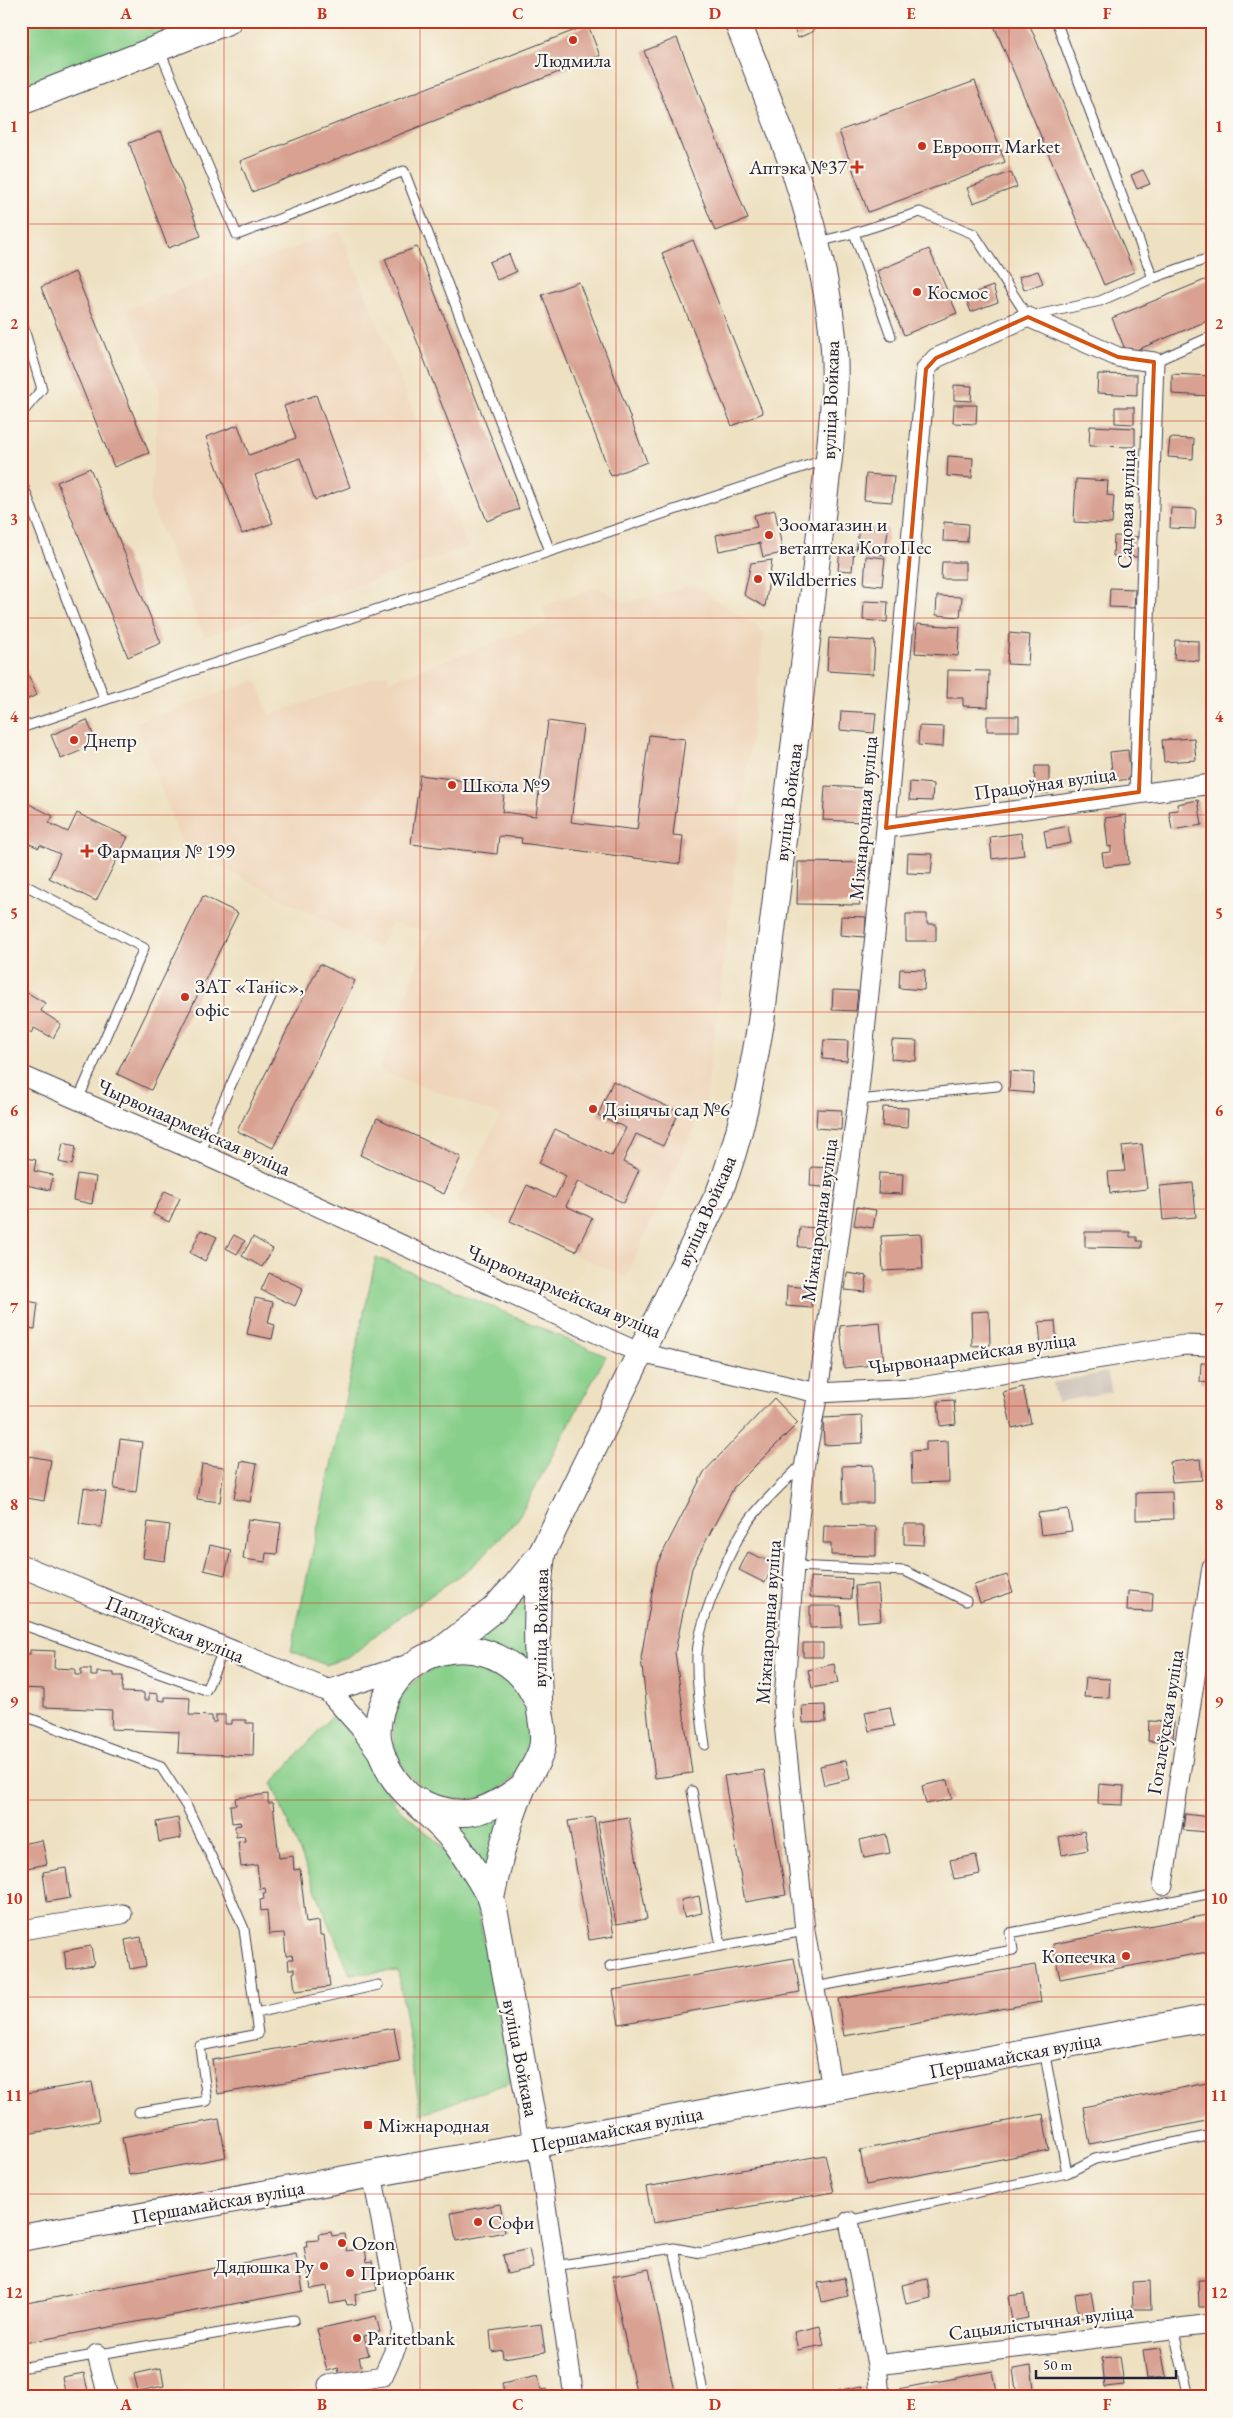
<svg xmlns="http://www.w3.org/2000/svg" width="1233" height="2418" font-family="'EB Garamond',serif">
  <rect width="100%" height="100%" fill="#fbf7ec"/>
  <filter id="ink" filterUnits="userSpaceOnUse"><feTurbulence type="fractalNoise" baseFrequency=".02" numOctaves="2"/><feDisplacementMap in="SourceGraphic" scale="10" xChannelSelector="R" yChannelSelector="G"/><feConvolveMatrix kernelMatrix="1 2 1 2 8 2 1 2 1" color-interpolation-filters="sRGB"/></filter>
  <filter id="wash" filterUnits="userSpaceOnUse"><feTurbulence type="fractalNoise" baseFrequency=".0096" numOctaves="4" result="noise"/><feDisplacementMap in="SourceGraphic" scale="20" xChannelSelector="R" yChannelSelector="G"/><feGaussianBlur stdDeviation="1.12" result="paint"/><feColorMatrix in="noise" values="0 0 0 0 0 0 0 0 0 0 0 0 0 0 0 0 0 1.4 0 .05"/><feComposite in="paint" operator="in"/></filter>
  <g filter="url(#wash)">
    <rect width="100%" height="100%" fill="#eee1c2"/>
    <path fill="#efd6bb" d="M340,231L468,547L204,637L150,502L160,391L127,309Z
      M695,585L764,632L706,1102L626,1277L456,1202L500,1115L379,1070L429,932L391,923L380,949L183,847L136,722L257,680L269,715L387,673L390,681L547,623L542,606L599,587L624,603Z"/>
    <path fill="#cdc2b9" d="M1107,1372L1112,1392L1057,1402L1053,1383Z"/>
    <path fill="#87cf8a" stroke="#547862" d="M21,21H196L21,90Z
      M376,1257L606,1356L518,1519L474,1565L383,1629L352,1655L326,1665L291,1651Z
      M530,1588L532,1674L462,1641Z
      M393 1731a69 69 0 1 1 138 0a69 69 0 1 1-138 0Z
      M333,1714L351,1728L396,1806L440,1844L477,1905L511,2082L421,2114L398,1971L350,1974L272,1784Z
      M507,1810L487,1876L444,1820Z"/>
    <g id="blocks">
      <path fill="#d8a192" d="M791,21H810L814,31L798,38Z
        M992,21H1028L1134,272L1104,285Z
        M588,25L600,56L252,192L240,161Z
        M677,38L748,219L715,231L644,51Z
        M975,81L1005,162L868,212L839,131Z
        M161,131L201,236L168,248L129,143Z
        M1143,170L1150,184L1137,189L1131,175Z
        M1011,172L1017,187L973,203L967,188Z
        M693,240L763,413L732,426L662,253Z
        M417,247L519,509L487,521L385,259Z
        M929,249L957,313L904,335L877,271Z
        M509,254L516,272L497,280L489,262Z
        M1038,271L1043,283L1024,290L1019,277Z
        M75,272L149,453L114,467L41,287Z
        M1212,277V319L1127,354L1112,318Z
        M579,282L647,462L611,476L542,295Z
        M993,286L998,302L971,312L965,296Z
        M1098,374L1137,375V395L1097,393Z
        M1172,374L1212,376L1211,396L1172,394Z
        M954,385L972,386L971,401L954,400Z
        M316,395L350,487L315,500L300,458L255,475L273,523L242,534L206,437L238,425L249,455L296,438L284,406Z
        M954,405H977L976,424L953,423Z
        M1115,407H1134V424L1115,423Z
        M1090,426L1135,428V447L1089,446Z
        M1170,438L1194,439L1193,459L1168,457Z
        M948,456L973,458L972,478L947,476Z
        M90,468L161,643L128,657L57,482Z
        M866,474L894,476L892,502L864,500Z
        M1076,479L1108,481L1107,495L1114,496L1112,524L1074,522Z
        M1171,508L1196,509L1195,529L1170,528Z
        M775,510L783,553L763,557L760,543L719,551L716,535L757,527L754,515Z
        M944,522L968,524L967,542L943,541Z
        M859,527L888,529L885,555L856,552Z
        M1114,536L1139,537L1138,557L1113,556Z
        M840,547L854,549L852,571L838,570Z
        M866,556L885,558L882,586L864,584Z
        M772,560L765,607L744,595L751,563Z
        M942,562H965V579H941Z
        M1110,588L1135,589L1134,608L1109,607Z
        M937,596L962,597L960,617L936,615Z
        M864,601L888,602L887,622L863,620Z
        M917,624L960,627L958,656L915,653Z
        M1009,633L1030,635L1028,665L1007,664Z
        M829,638L875,641L873,674L827,671Z
        M1175,640L1199,641V661L1174,659Z
        M21,658L37,695L21,702Z
        M948,670L989,671L988,707L963,706V698H947Z
        M841,711L876,713L874,733L840,730Z
        M987,716H1019V731H987Z
        M87,720L97,744L61,759L51,735Z
        M548,721L583,726L571,822L637,830L649,735L685,739L673,835L683,836L680,864L521,843L522,838L499,836L497,854L411,844L420,775L505,786L502,812L536,816Z
        M919,726L944,727L943,747L918,745Z
        M1194,738L1196,760L1164,762L1162,740Z
        M1128,750L1131,779L1113,781L1110,752Z
        M1035,766H1049V793H1034Z
        M910,782L933,784L932,801L909,800Z
        M825,786L863,788L861,822L823,820Z
        M21,800L53,816L49,823L68,832L77,813L128,837L96,901L49,878L60,854L40,845L39,848L21,840Z
        M1198,800L1202,825L1172,830L1169,811L1178,810L1177,804Z
        M1126,815L1129,864L1104,867L1102,853L1111,852V846L1108,847L1105,818Z
        M1068,826L1071,843L1047,848L1044,831Z
        M1021,833L1024,855L992,859L990,837Z
        M908,853L933,854L931,874L907,873Z
        M798,862L871,863V879H860V905L797,904Z
        M203,896L238,913L151,1090L117,1074Z
        M906,914H927V924H936V941H906Z
        M841,916L866,917L865,937L840,935Z
        M320,964L355,981L273,1148L237,1131Z
        M900,969L925,970L924,990L899,988Z
        M21,989L45,1003L41,1011L61,1024L53,1038L34,1028L31,1033L21,1027Z
        M833,990L858,991L856,1011L832,1010Z
        M824,1040L848,1041L847,1061L822,1059Z
        M892,1040L917,1041L916,1061L891,1059Z
        M1010,1071L1034,1073L1033,1093L1009,1091Z
        M613,1081L679,1112L663,1146L636,1134L623,1162L639,1170L624,1203L578,1181L566,1206L592,1218L576,1251L510,1221L527,1185L555,1198L566,1176L539,1163L555,1129L612,1156L626,1128L598,1115Z
        M883,1107L908,1108L907,1128L882,1126Z
        M817,1109L842,1110L841,1130L816,1128Z
        M377,1118L461,1157L444,1194L360,1155Z
        M63,1143L76,1146L72,1165L59,1162Z
        M1142,1144L1147,1189L1110,1193L1108,1172L1125,1171L1122,1146Z
        M21,1157L36,1160L34,1171L53,1175L50,1190L21,1184Z
        M811,1167L835,1168L834,1188L810,1186Z
        M879,1173L903,1174L902,1194L878,1193Z
        M77,1174L96,1177L92,1204L73,1200Z
        M1193,1183L1196,1217L1163,1220L1160,1186Z
        M165,1191L180,1198L169,1222L153,1214Z
        M857,1207L876,1210L873,1228L854,1225Z
        M800,1227L824,1228L823,1248L798,1247Z
        M201,1230L217,1237L205,1261L190,1253Z
        M1085,1232H1130V1237H1137V1241H1142V1248L1085,1247Z
        M921,1234L923,1269L883,1271L881,1236Z
        M234,1235L245,1241L237,1254L226,1248Z
        M253,1237L273,1249L262,1267L242,1256Z
        M269,1273L303,1288L295,1306L261,1290Z
        M847,1273L867,1276L865,1292L845,1290Z
        M787,1286L812,1288L811,1308L786,1306Z
        M255,1298L273,1302L268,1323L275,1325L272,1339L247,1334Z
        M22,1300L38,1303L35,1329L21,1327Z
        M989,1311L990,1345L972,1346L971,1312Z
        M1055,1321L1057,1345L1041,1347L1039,1322Z
        M880,1322L884,1364L844,1368L840,1326Z
        M1201,1363H1212V1383L1200,1382Z
        M1023,1387L1031,1423L1012,1428L1003,1392Z
        M774,1398L798,1423L734,1487L692,1568L675,1652L692,1773L655,1778L641,1658L657,1564L704,1472Z
        M954,1400L956,1424L940,1426L938,1401Z
        M862,1416L863,1443L824,1445L823,1418Z
        M120,1439L142,1442L136,1492L114,1489Z
        M948,1441L949,1482L912,1483L911,1451L926,1450V1442Z
        M29,1456L51,1460L44,1501L22,1497Z
        M1200,1459L1202,1480L1172,1482L1170,1462Z
        M241,1461L257,1464L250,1502L234,1499Z
        M202,1464L224,1467L220,1502L197,1499Z
        M873,1465V1503H843L842,1466Z
        M84,1488L106,1492L101,1527L79,1524Z
        M1172,1492L1173,1519L1136,1520V1493Z
        M1068,1509L1072,1531L1041,1535L1038,1513Z
        M248,1519L281,1523L277,1554L266,1553L265,1562L243,1559Z
        M148,1522L170,1525L165,1561L143,1558Z
        M904,1524H925L924,1545L904,1544Z
        M824,1526L876,1527V1556L831,1555V1543H823Z
        M210,1545L231,1550L225,1575L204,1570Z
        M748,1552L774,1564L765,1583L739,1570Z
        M1007,1575L1013,1592L980,1603L974,1585Z
        M810,1577L852,1579L851,1599L810,1597Z
        M878,1584L881,1620L858,1622L855,1586Z
        M1128,1591L1153,1593L1152,1612L1127,1611Z
        M810,1606H841L842,1627L810,1628Z
        M803,1643H823V1657H803Z
        M21,1645L25,1646V1654H30V1650L55,1651L54,1668L75,1669V1675H81V1669H91V1676H97V1672L114,1673V1676H123L122,1692L144,1693V1700H149V1693L158,1694V1700L165,1701V1697L190,1698L189,1715L212,1716V1722H216V1715H225V1724H232V1720H246V1723H254L253,1756L178,1753L179,1732L111,1729L112,1710L44,1707V1689L21,1688Z
        M834,1664L838,1683L812,1688L808,1670Z
        M1086,1678L1110,1679L1109,1698L1084,1697Z
        M825,1705L826,1722L803,1723L802,1706Z
        M890,1707L894,1726L869,1731L865,1712Z
        M1149,1721L1174,1722L1173,1742L1148,1741Z
        M846,1760L850,1779L824,1785L820,1766Z
        M764,1770L786,1895L745,1902L724,1776Z
        M948,1780L952,1799L926,1804L922,1786Z
        M1099,1784L1124,1786L1123,1805L1098,1804Z
        M268,1794V1803H273L279,1858L293,1856L294,1870L300,1869L306,1923L319,1921L320,1935H324L330,1987L295,1991L293,1973L295,1972V1969H289L288,1959H293L292,1955L286,1956L284,1933L269,1934L267,1910L261,1911L260,1900L264,1899L263,1893H266L265,1888L260,1889L257,1865L241,1867L238,1842L245,1841L244,1836L236,1837L235,1826L241,1825L240,1822L232,1823L230,1805H236L235,1798Z
        M1185,1814L1209,1817L1207,1832L1183,1830Z
        M594,1817L614,1936L589,1940L568,1821Z
        M629,1817L647,1919L616,1924L598,1822Z
        M178,1818L181,1838L159,1842L156,1822Z
        M1084,1831L1088,1850L1062,1855L1059,1837Z
        M886,1834L890,1853L864,1858L860,1840Z
        M42,1840L47,1864L22,1869L21,1844Z
        M976,1855L980,1874L954,1879L950,1860Z
        M66,1868L70,1898L47,1902L43,1872Z
        M699,1896L702,1913L684,1917L681,1900Z
        M1212,1914V1951L1060,1979L1053,1944Z
        M141,1937L146,1966L130,1969L125,1940Z
        M91,1946L94,1965L67,1969L64,1951Z
        M794,1958L800,1992L619,2024L613,1990Z
        M1035,1965L1041,2002L844,2036L838,1999Z
        M394,2028L400,2062L218,2094L212,2060Z
        M92,2082L99,2121L21,2135V2094Z
        M1212,2082V2120L1090,2144L1083,2107Z
        M1043,2114L1049,2150L866,2185L860,2150Z
        M219,2119L226,2157L129,2175L122,2137Z
        M825,2155L834,2192L653,2223L646,2187Z
        M500,2204L505,2232L456,2241L451,2213Z
        M331,2232L332,2236L344,2234L347,2251L365,2248L367,2262L372,2261L377,2290L355,2294L356,2304L347,2305L346,2301L330,2304L327,2286L311,2289L304,2247H307L306,2241L319,2240L318,2234Z
        M529,2249L533,2268L507,2274L503,2255Z
        M296,2253L303,2291L24,2343L21,2329V2304Z
        M649,2269L675,2397H637L612,2276Z
        M844,2278L848,2296L822,2302L818,2283Z
        M927,2279L931,2298L906,2304L902,2285Z
        M1198,2280H1212V2307H1199Z
        M1150,2281L1151,2309H1133L1132,2282Z
        M1091,2292L1095,2316L1079,2318L1075,2294Z
        M1024,2294L1028,2318L1012,2321L1008,2296Z
        M376,2316L380,2332L364,2336L369,2355L359,2357L363,2373L340,2377L338,2368L327,2371L317,2329Z
        M541,2324L545,2352L503,2358L502,2350L492,2352L490,2331Z
        M820,2326L824,2345L798,2350L794,2332Z
        M1161,2348L1166,2377L1147,2379L1143,2350Z
        M1120,2356L1124,2385L1105,2387L1102,2358Z
        M1031,2366L1035,2396L1017,2397L1013,2369Z
        M161,2368L164,2386L138,2391L134,2374Z
        M993,2371L997,2392L974,2397H894L893,2390Z
        M84,2373L89,2396L66,2397L62,2377Z
        M538,2375L541,2390L547,2389L548,2397H505L502,2383Z
        M862,2386L864,2397H837L836,2391Z"/>
    </g>
  </g>
  <g filter="url(#ink)">
    <use href="#blocks" fill-opacity="0" stroke="#413f4f" stroke-width="1"/>
    <g fill="none" stroke-linecap="round" stroke-linejoin="round">
      <defs>
        <path id="service" d="M160,51L237,235L404,171L550,551
          M854,233L920,212L974,234L1028,317L1100,301L1153,278L1056,21
          M818,242L854,233L891,336
          M1153,278L1212,257
          M21,319L42,389L21,414
          M1154,362L1212,336
          M21,480L105,700
          M21,728L827,459
          M21,883L144,948L78,1100
          M858,1100L997,1086
          M200,1153L275,988
          M794,1566L905,1571L966,1601
          M21,1624L206,1690L224,1649
          M21,1715L161,1767L187,1807L224,1883L244,1929L258,2034L200,2046L207,2101L139,2112
          M705,1745C701,1715 696,1685 697,1654C699,1620 733,1538 756,1512C770,1495 786,1481 801,1465
          M692,1791L721,1946
          M610,1966L805,1931
          M815,1987L1013,1950L1010,1933L1212,1893
          M256,2013L378,1985
          M1044,2050L1067,2173
          M674,2248L704,2397
          M554,2266L674,2248L701,2253L1067,2173L1095,2159L1212,2135
          M1173,2328L1189,2397
          M21,2363L26,2367L294,2320"/>
        <path id="minor" d="M886,828L1212,784
          M21,1075L200,1153L640,1353L818,1393L914,1388L1184,1345L1212,1346
          M1163,1885L1212,1567
          M21,1930L122,1914
          M832,2089L805,1931L783,1713L794,1566L805,1462L818,1393L858,1100L886,828L926,369L936,358L1028,317L1118,357L1154,362L1139,792
          M537,2144L574,2397
          M849,2221L877,2365L880,2397
          M97,2354L108,2397
          M877,2365L1212,2324
          M331,2397L328,2385L383,2376L403,2332L372,2174"/>
        <path id="tertiary" d="M21,1566L329,1691L361,1727L381,1755
          M329,1691L411,1665"/>
        <path id="secondary" d="M21,102L228,21
          M439,1652L493,1610L517,1584L542,1553L719,1193C741,1138 751,1080 761,1022L829,458C833,418 837,376 833,337C822,228 778,122 737,21
          M417,1801C462,1822 485,1815 523,1786
          M491,1898C499,1861 507,1824 522,1789C528,1774 538,1764 542,1748C546,1731 539,1716 539,1699C537,1650 535,1603 542,1555
          M537,2144C527,2089 517,2033 506,1977C501,1952 499,1924 491,1899C489,1893 483,1886 480,1880C472,1867 464,1854 455,1842C426,1806 385,1788 378,1738C376,1721 382,1702 391,1688C418,1645 478,1636 516,1670C526,1679 533,1691 539,1704
          M21,2238L537,2144L1212,2017"/>
      </defs>
      <use href="#service" stroke="#413f4f" stroke-width="11"/>
      <use href="#minor" stroke="#413f4f" stroke-width="21"/>
      <use href="#tertiary" stroke="#413f4f" stroke-width="24"/>
      <use href="#secondary" stroke="#413f4f" stroke-width="28"/>
      <use href="#service" stroke="#fff" stroke-width="9"/>
      <use href="#minor" stroke="#fff" stroke-width="19"/>
      <use href="#tertiary" stroke="#fff" stroke-width="22"/>
      <use href="#secondary" stroke="#fff" stroke-width="26"/>
    </g>
  </g>
  <path fill="none" stroke="#d45411" stroke-width="4" stroke-linejoin="round" d="M1028,317L1118,357L1154,362L1139,792L886,828L926,369L936,358Z"/>
  <path fill="none" stroke="#c8321e" stroke-width="1" stroke-opacity="0.55" d="M224,21V2397M420,21V2397M616,21V2397M813,21V2397M1009,21V2397M21,224H1212M21,421H1212M21,618H1212M21,815H1212M21,1012H1212M21,1209H1212M21,1406H1212M21,1603H1212M21,1800H1212M21,1997H1212M21,2194H1212"/>
  <g fill="#c8321e" stroke="#fbf7ec" stroke-width="2">
    <circle cx="573" cy="40" r="5"/>
    <circle cx="922" cy="146" r="5"/>
    <path d="M854.5 159.5h5v5h5v5h-5v5h-5v-5h-5v-5h5z"/>
    <circle cx="917" cy="292" r="5"/>
    <circle cx="769" cy="535" r="5"/>
    <circle cx="758" cy="579" r="5"/>
    <circle cx="74" cy="740" r="5"/>
    <circle cx="452" cy="785" r="5"/>
    <path d="M84.5 843.5h5v5h5v5h-5v5h-5v-5h-5v-5h5z"/>
    <circle cx="185" cy="997" r="5"/>
    <circle cx="593" cy="1109" r="5"/>
    <circle cx="1126" cy="1956" r="5"/>
    <rect x="363" y="2120" width="10" height="10" rx="2.5"/>
    <circle cx="478" cy="2222" r="5"/>
    <circle cx="342" cy="2243" r="5"/>
    <circle cx="324" cy="2266" r="5"/>
    <circle cx="350" cy="2273" r="5"/>
    <circle cx="357" cy="2338" r="5"/>
  </g>
  <g text-anchor="middle" stroke-width="4.5" stroke-linejoin="round" paint-order="stroke">
    <g font-size="20" fill="#22223b" stroke="#fbf7ec" text-anchor="start">
      <text x="573" y="67" text-anchor="middle">Людмила</text>
      <text x="932" y="153">Евроопт Market</text>
      <text x="847" y="174" text-anchor="end">Аптэка №37</text>
      <text x="927" y="299">Космос</text>
      <text x="779" y="531">Зоомагазин и<tspan x="779" dy="23">ветаптека КотоПес</tspan></text>
      <text x="768" y="586">Wildberries</text>
      <text x="84" y="747">Днепр</text>
      <text x="462" y="792">Школа №9</text>
      <text x="97" y="858">Фармация № 199</text>
      <text x="195" y="993">ЗАТ «Таніс»,<tspan x="195" dy="23">офіс</tspan></text>
      <text x="603" y="1116">Дзіцячы сад №6</text>
      <text x="1116" y="1963" text-anchor="end">Копеечка</text>
      <text x="378" y="2132">Міжнародная</text>
      <text x="488" y="2229">Софи</text>
      <text x="352" y="2250">Ozon</text>
      <text x="314" y="2273" text-anchor="end">Дядюшка Ру</text>
      <text x="360" y="2280">Приорбанк</text>
      <text x="367" y="2345">Paritetbank</text>
    </g>
    <g font-size="20" fill="#22223b" stroke="#fbf7ec">
      <text transform="translate(830 400) rotate(-88)" y="7">вуліца Войкава</text>
      <text transform="translate(1126 509) rotate(-88)" y="7">Садовая вуліца</text>
      <text transform="translate(1045 783) rotate(-8)" y="7">Працоўная вуліца</text>
      <text transform="translate(788 802) rotate(-83)" y="7">вуліца Войкава</text>
      <text transform="translate(863 818) rotate(-85)" y="7">Міжнародная вуліца</text>
      <text transform="translate(194 1127) rotate(24)" y="7">Чырвонаармейская вуліца</text>
      <text transform="translate(706 1211) rotate(-66)" y="7">вуліца Войкава</text>
      <text transform="translate(819 1220) rotate(-82)" y="7">Міжнародная вуліца</text>
      <text transform="translate(564 1291) rotate(23)" y="7">Чырвонаармейская вуліца</text>
      <text transform="translate(972 1353) rotate(-8)" y="7">Чырвонаармейская вуліца</text>
      <text transform="translate(768 1622) rotate(-86)" y="7">Міжнародная вуліца</text>
      <text transform="translate(540 1628) rotate(-89)" y="7">вуліца Войкава</text>
      <text transform="translate(175 1629) rotate(22)" y="7">Паплаўская вуліца</text>
      <text transform="translate(1165 1722) rotate(-81)" y="7">Гогалеўская вуліца</text>
      <text transform="translate(1015 2055) rotate(-11)" y="7">Першамайская вуліца</text>
      <text transform="translate(521 2058) rotate(79)" y="7">вуліца Войкава</text>
      <text transform="translate(617 2129) rotate(-11)" y="7">Першамайская вуліца</text>
      <text transform="translate(218 2202) rotate(-10)" y="7">Першамайская вуліца</text>
      <text transform="translate(1041 2322) rotate(-7)" y="7">Сацыялістычная вуліца</text>
    </g>
  </g>
  <rect width="1233" height="2418" fill="none" stroke="#fbf7ec" stroke-width="55"/>
  <path d="M1036 2370v8h140v-8" fill="none" stroke="#22223b" stroke-width="2.5"/>
  <text x="1043" y="2370" font-size="15" fill="#22223b" stroke="#fbf7ec" stroke-width="4" paint-order="stroke">50 m</text>
  <rect x="28" y="28" width="1178" height="2362" fill="none" stroke="#c8321e" stroke-width="2"/>
  <g font-size="16" text-anchor="middle" font-weight="bold" fill="#c8321e">
    <text x="126" y="19">A</text>
    <text x="322" y="19">B</text>
    <text x="518" y="19">C</text>
    <text x="715" y="19">D</text>
    <text x="911" y="19">E</text>
    <text x="1107" y="19">F</text>
    <text x="14" y="132">1</text>
    <text x="1219" y="132">1</text>
    <text x="14" y="329">2</text>
    <text x="1219" y="329">2</text>
    <text x="14" y="525">3</text>
    <text x="1219" y="525">3</text>
    <text x="14" y="722">4</text>
    <text x="1219" y="722">4</text>
    <text x="14" y="919">5</text>
    <text x="1219" y="919">5</text>
    <text x="14" y="1116">6</text>
    <text x="1219" y="1116">6</text>
    <text x="14" y="1313">7</text>
    <text x="1219" y="1313">7</text>
    <text x="14" y="1510">8</text>
    <text x="1219" y="1510">8</text>
    <text x="14" y="1707">9</text>
    <text x="1219" y="1707">9</text>
    <text x="14" y="1904">10</text>
    <text x="1219" y="1904">10</text>
    <text x="14" y="2101">11</text>
    <text x="1219" y="2101">11</text>
    <text x="14" y="2298">12</text>
    <text x="1219" y="2298">12</text>
    <text x="126" y="2410">A</text>
    <text x="322" y="2410">B</text>
    <text x="518" y="2410">C</text>
    <text x="715" y="2410">D</text>
    <text x="911" y="2410">E</text>
    <text x="1107" y="2410">F</text>
  </g>
</svg>
